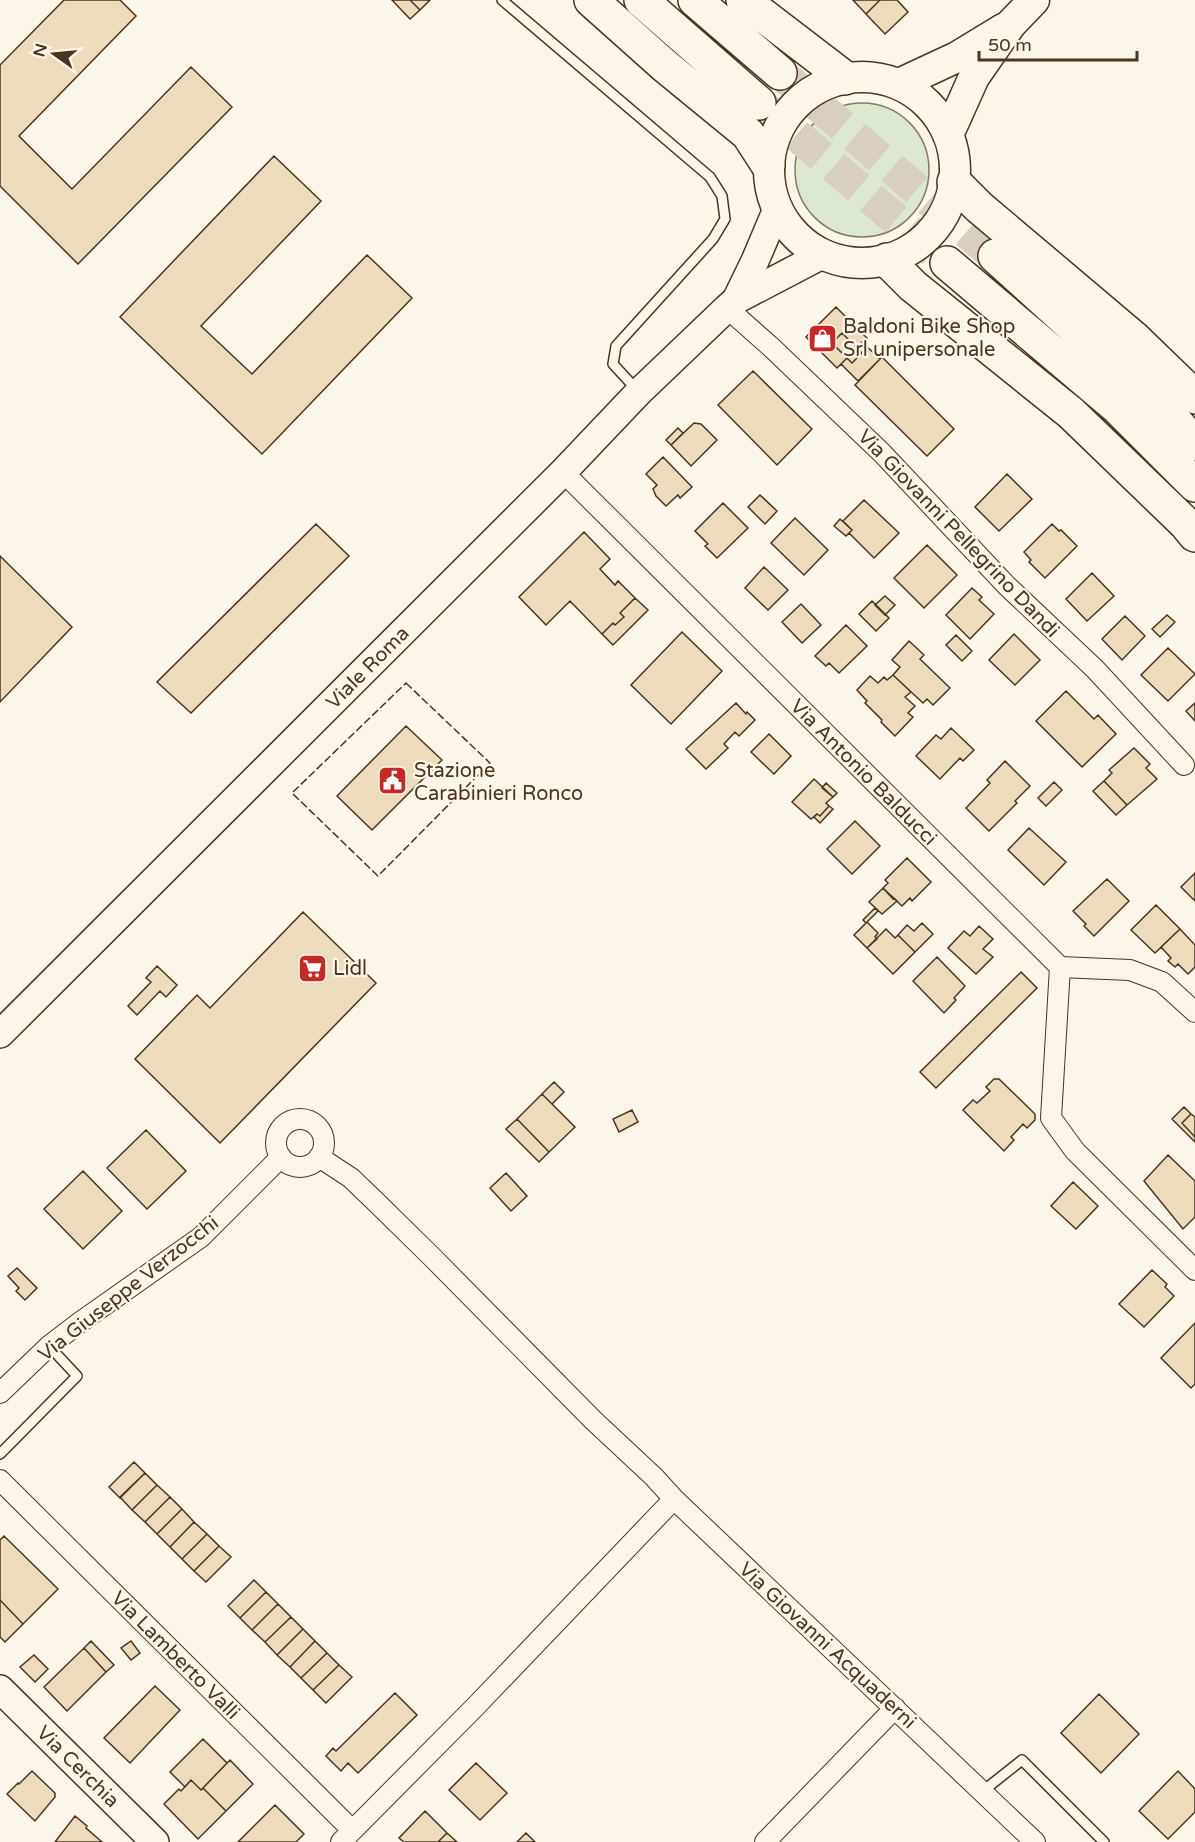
<svg xmlns="http://www.w3.org/2000/svg" width="1195" height="1842" font-family="'Varela Round',sans-serif">
  <rect width="100%" height="100%" fill="#fbf6e9"/>
  <path fill="#dce7d0" stroke="#887966" stroke-width="1.5" d="M795 170a67 67 0 1 1 134 0a67 67 0 1 1-134 0Z"/>
  <path fill="#ecdcbc" stroke="#4a3520" stroke-width="1.5" d="M64,0H120L136,16L19,136L72,189L191,67L232,107L78,264L0,186V65Z
    M392,0H410L420,10L410,19Z
    M410,0H430L420,10Z
    M853,0H880L866,14Z
    M880,0H897L908,12L885,34L866,14Z
    M274,156L321,201L201,326L252,374L367,255L412,298L262,454L120,317Z
    M836,307L867,338L857,348L842,333L832,343L847,358L837,368L806,337Z
    M842,333L862,353L852,363L832,343Z
    M862,342L880,359L858,381L841,364L847,358L852,363L862,353L857,348Z
    M882,357L954,429L927,456L855,385Z
    M753,371L812,429L777,465L718,405Z
    M694,423L701,424L717,440L691,466L671,445Z
    M678,428L683,433L671,445L666,440Z
    M663,457L692,487L680,498L678,495L666,506L656,496L653,489L657,485L646,474Z
    M1007,474L1032,499L999,531L975,507Z
    M760,495L777,511L765,524L748,507Z
    M864,500L899,533L874,558L849,533L852,530L843,521Z
    M723,503L748,528L717,558L705,546L708,544L695,531Z
    M795,518L828,550L804,575L771,543Z
    M840,519L852,530L846,536L834,526Z
    M316,524L349,556L191,713L157,682Z
    M1052,524L1059,531L1061,530L1077,546L1045,578L1029,562L1031,560L1024,552Z
    M584,532L610,559L600,569L615,585L618,581L635,598L620,613L624,617L615,625L613,623L602,634L570,601L546,625L519,597Z
    M927,545L957,575L924,608L894,578Z
    M0,556L72,627L0,702Z
    M764,567L788,590L768,610L745,588Z
    M1092,573L1114,596L1087,621L1066,599Z
    M972,588L982,597L979,600L994,614L970,639L946,615Z
    M885,596L895,605L885,615L875,605Z
    M635,598L648,610L613,645L602,634L613,623L615,625L624,617L620,613Z
    M872,601L889,618L876,631L859,614Z
    M801,604L821,625L802,643L782,622Z
    M1167,615L1175,622L1160,637L1152,629Z
    M1125,616L1145,636L1122,660L1102,639Z
    M846,625L867,646L839,673L829,663L826,666L815,656Z
    M682,632L722,671L671,724L631,685Z
    M1014,634L1040,660L1015,685L989,660Z
    M956,635L972,651L962,661L946,645Z
    M909,641L924,655L920,659L950,688L933,705L927,699L923,703L893,675L900,667L892,660Z
    M1168,648L1195,674L1168,701L1141,675Z
    M893,675L911,692L905,697L915,706L908,713L913,717L895,736L881,722L882,720L865,703L867,701L857,690L870,676L878,683L884,677L887,680Z
    M1066,691L1094,719L1098,715L1116,734L1082,767L1036,721Z
    M736,703L746,714L747,712L755,720L739,736L735,732L724,744L728,748L706,769L686,749Z
    M1195,703V721L1186,711Z
    M406,726L442,760L372,830L337,796Z
    M951,728L974,750L963,761L960,758L940,779L916,756L936,735L941,739Z
    M769,734L791,756L774,774L751,752Z
    M1134,748L1150,764L1146,768L1157,779L1127,805L1104,781L1112,773L1109,770Z
    M1005,761L1030,786L1015,801L1017,803L989,831L966,808L990,783L987,780Z
    M814,779L833,797L826,803L829,806L820,816L817,814L811,819L792,802Z
    M1104,781L1127,805L1116,815L1093,791Z
    M1054,782L1062,790L1046,806L1038,798Z
    M826,783L837,793L833,797L822,788Z
    M829,806L833,809L820,823L814,817L817,814L820,816Z
    M855,821L880,846L852,874L827,849Z
    M1029,828L1066,862L1044,885L1008,850Z
    M907,858L931,882L912,901L910,898L902,906L883,888L888,883L885,880Z
    M1195,873V901L1181,887Z
    M1107,879L1129,901L1094,936L1084,926L1086,924L1073,911Z
    M883,888L893,899L894,898L897,901L882,914L869,902Z
    M1156,905L1180,929L1155,953L1131,930Z
    M875,908L878,911L867,922L878,933L875,937L877,939L867,948L854,935L866,923L863,920Z
    M303,912L376,983L220,1143L135,1059L197,995L210,1008Z
    M922,923L933,934L915,952L898,935L907,925L914,931Z
    M979,926L993,939L983,949L993,957L976,974L948,948L964,931L970,936Z
    M886,929L895,938L898,935L915,952L893,974L867,948Z
    M1180,929L1195,945V967L1188,974L1178,964L1175,967L1168,961L1171,958L1161,947Z
    M937,957L965,986L954,998L956,1000L944,1013L913,981Z
    M157,966L177,985L166,997L160,991L137,1015L128,1006L151,982L146,978Z
    M1021,972L1037,988L936,1088L920,1072Z
    M994,1079H999L1035,1114V1120L1027,1128L1023,1124L1011,1137L1014,1140L1004,1151L963,1110L973,1100L977,1103L990,1091L986,1087Z
    M554,1082L564,1092L552,1104L542,1094Z
    M542,1094L575,1127L549,1152L517,1119Z
    M1184,1107L1191,1114L1182,1123L1195,1137V1142L1172,1119Z
    M632,1110L638,1122L619,1132L613,1119Z
    M1191,1114L1195,1117V1137L1182,1123Z
    M517,1119L549,1152L539,1162L506,1129Z
    M146,1130L186,1171L147,1209L107,1168Z
    M1168,1155L1195,1181V1217L1183,1229L1144,1181Z
    M83,1171L122,1211L83,1249L44,1209Z
    M506,1173L527,1196L511,1211L490,1188Z
    M1073,1182L1098,1206L1076,1229L1051,1206Z
    M17,1268L37,1288L25,1300L16,1291L19,1288L8,1276Z
    M1152,1270L1167,1284L1165,1287L1174,1296L1144,1327L1119,1304Z
    M1195,1323V1384L1191,1388L1161,1358Z
    M134,1462L145,1473L120,1498L109,1487Z
    M145,1473L157,1485L132,1510L120,1497Z
    M157,1485L170,1497L145,1522L132,1510Z
    M170,1497L182,1509L157,1534L145,1522Z
    M182,1509L194,1522L170,1547L157,1534Z
    M194,1522L207,1534L182,1559L170,1547Z
    M207,1534L219,1546L194,1571L182,1559Z
    M4,1536L58,1589L23,1624L0,1600V1540Z
    M219,1546L231,1557L206,1582L194,1571Z
    M254,1580L266,1592L240,1618L228,1606Z
    M266,1592L278,1604L252,1630L240,1618Z
    M0,1600L23,1624L5,1642L0,1637Z
    M278,1604L291,1617L265,1642L252,1630Z
    M291,1617L303,1629L277,1655L265,1642Z
    M303,1629L315,1641L290,1667L277,1655Z
    M91,1641L114,1665L106,1672L84,1648Z
    M131,1641L140,1653L131,1660L121,1648Z
    M315,1641L327,1653L301,1678L290,1667Z
    M84,1648L106,1672L67,1711L44,1687Z
    M327,1653L339,1665L313,1690L301,1678Z
    M34,1655L48,1669L35,1682L20,1667Z
    M339,1665L352,1677L326,1703L313,1690Z
    M155,1686L180,1710L130,1763L104,1738Z
    M395,1693L417,1715L358,1773L348,1763L341,1771L326,1756L333,1748L336,1751Z
    M1099,1694L1139,1734L1101,1773L1061,1733Z
    M203,1739L227,1763L201,1790L191,1780L185,1787L170,1772Z
    M230,1760L253,1784L226,1811L203,1788Z
    M476,1763L507,1793L480,1820L449,1790Z
    M32,1771L55,1793V1797L35,1821L7,1794L18,1783L19,1784Z
    M1178,1771L1195,1789V1812L1168,1839L1139,1811Z
    M191,1780L201,1790L203,1788L226,1811L198,1839L164,1804L179,1789L181,1791Z
    M275,1805L304,1834L296,1842H238Z
    M425,1811L447,1833L438,1842H404L399,1838Z
    M75,1816L87,1826L86,1828L102,1842H55Z
    M447,1833L457,1842H438Z
    M526,1833L535,1842H517Z"/>
  <g fill="none" stroke-linecap="round" stroke-linejoin="round">
    <path stroke="#d8cfc1" stroke-width="33" stroke-dasharray="33 16" stroke-linecap="butt" d="M780,73L995,256
      M759,103L947,263"/>
    <defs>
      <path id="lane" d="M502,0L710,177L722,196L725,219L713,239L616,346L613,364L637,390
        M0,1454L77,1376L49,1346
        M983,1791L1022,1760L1104,1842"/>
      <path id="street" d="M727,308L771,347L882,453L1007,586L1095,669L1184,765
        M563,472L1060,967L1130,970L1162,982L1195,1012
        M1060,967L1051,1118L1075,1151L1195,1270
        M276 1143a24 24 0 1 1 48 0a24 24 0 1 1-48 0Z
        M319,1157L351,1178L377,1203L432,1257L593,1420L654,1477L674,1499L474,1708L341,1842
        M0,1393L49,1346L79,1323L201,1237L281,1157
        M0,1480L352,1830
        M674,1499L1035,1842
        M765,1842L895,1708"/>
      <g id="secondary">
        <path d="M736,300L755,261L777,209"/>
        <path id="s1" d="M0,1034L563,472L639,392L727,308L736,300L822,255"/>
        <path id="s2" d="M0,1689L155,1842"/>
      </g>
      <path id="primary" d="M769 170a93 93 0 1 1 186 0a93 93 0 1 1-186 0Z
        M899,84L957,57L1003,29
        M948,135L974,77L1011,24L1034,0"/>
      <path id="highway" d="M591,0L665,66L748,134L768,165
        M641,0L759,103
        M695,0L780,73
        M743,0L845,78
        M954,182L979,207L1134,338L1195,397
        M995,256L1165,410L1195,444
        M887,260L913,286L1071,413L1186,524L1195,535
        M947,263L1118,408L1195,485"/>
    </defs>
    <use href="#lane" stroke="#4a3520" stroke-width="12"/>
    <use href="#street" stroke="#4a3520" stroke-width="22"/>
    <use href="#secondary" stroke="#4a3520" stroke-width="30"/>
    <use href="#primary" stroke="#4a3520" stroke-width="33"/>
    <use href="#highway" stroke="#4a3520" stroke-width="36"/>
    <use href="#lane" stroke="#fbf6e9" stroke-width="9"/>
    <use href="#street" stroke="#fbf6e9" stroke-width="20"/>
    <use href="#secondary" stroke="#fbf6e9" stroke-width="27"/>
    <use href="#primary" stroke="#fbf6e9" stroke-width="30"/>
    <use href="#highway" stroke="#fbf6e9" stroke-width="33"/>
    <path stroke="#4a3520" stroke-width="1.5" stroke-dasharray="8 3" stroke-linecap="butt" d="M406,683L490,763L378,876L292,793Z"/>
  </g>
  <defs>
    <symbol id="shop-square" viewBox="-11 -11 22 22"><rect x="-9" y="-9" width="18" height="18" rx="4" fill="#c62828" stroke="#fbf6e9"/><path d="M-5-2.5h2.3a2.7 3.5 0 0 1 5.4 0H5L5.5 6h-11ZM-1.5-2.5h3a1.5 2.3 0 0 0-3 0Z" fill="#fff"/></symbol>
    <symbol id="civic-square" viewBox="-11 -11 22 22"><rect x="-9" y="-9" width="18" height="18" rx="4" fill="#c62828" stroke="#fbf6e9"/><path d="M-.6-6.5H3V-4.5H.6V-3L4-1V1h2V6H-6V1h2V-1L-.6-3ZM-1.2 2.5V6h2.4V2.5Z" fill="#fff"/></symbol>
    <symbol id="supermarket-square" viewBox="-11 -11 22 22"><rect x="-9" y="-9" width="18" height="18" rx="4" fill="#c62828" stroke="#fbf6e9"/><path d="M-6-5.5h2.5l.6 2H6L4.5 2H-2.5L-4.4-4H-6ZM-1.5 3.2a1.3 1.3 0 1 0 .1 0ZM3 3.2a1.3 1.3 0 1 0 .1 0Z" fill="#fff"/></symbol>
  </defs>
  <g fill-rule="evenodd">
    <use href="#shop-square" x="806" y="322" width="33" height="33"/>
    <use href="#civic-square" x="376" y="764" width="33" height="33"/>
    <use href="#supermarket-square" x="296" y="952" width="33" height="33"/>
  </g>
  <g text-anchor="middle" stroke-width="4.5" stroke-linejoin="round" paint-order="stroke">
    <g font-size="20" fill="#4a3520" stroke="#fbf6e9" text-anchor="start">
      <text x="843" y="333">Baldoni Bike Shop<tspan x="843" dy="23">Srl unipersonale</tspan></text>
      <text x="414" y="777">Stazione<tspan x="414" dy="23">Carabinieri Ronco</tspan></text>
      <text x="333" y="975">Lidl</text>
    </g>
    <g font-size="20" fill="#4a3520" stroke="#fbf6e9">
      <text transform="translate(959 533) rotate(46)" y="7">Via Giovanni Pellegrino Dandi</text>
      <text dy="7" stroke="none"><textPath href="#s1" startOffset="519">Viale Roma</textPath></text>
      <text transform="translate(864 772) rotate(45)" y="7">Via Antonio Balducci</text>
      <text transform="translate(128 1288) rotate(-38)" y="7">Via Giuseppe Verzocchi</text>
      <text transform="translate(828 1645) rotate(43)" y="7">Via Giovanni Acquaderni</text>
      <text transform="translate(176 1655) rotate(45)" y="7">Via Lamberto Valli</text>
      <text dy="7" stroke="none"><textPath href="#s2" startOffset="110">Via Cerchia</textPath></text>
    </g>
  </g>
  <g transform="translate(54 54) rotate(285)" stroke="#fbf6e9" stroke-width="4.5" paint-order="stroke">
  <path d="M0-4.5L10 22L0 15L-10 22Z" fill="#4a3520"/>
  <text y="-9" font-size="16" font-weight="bold" text-anchor="middle" fill="#4a3520">N</text>
  </g>
  <path d="M979 51v9h158v-9" fill="none" stroke="#4a3520" stroke-width="3"/>
  <text x="988" y="51" font-size="18" fill="#4a3520" stroke="#fbf6e9" stroke-width="4.5" paint-order="stroke">50 m</text>
</svg>
